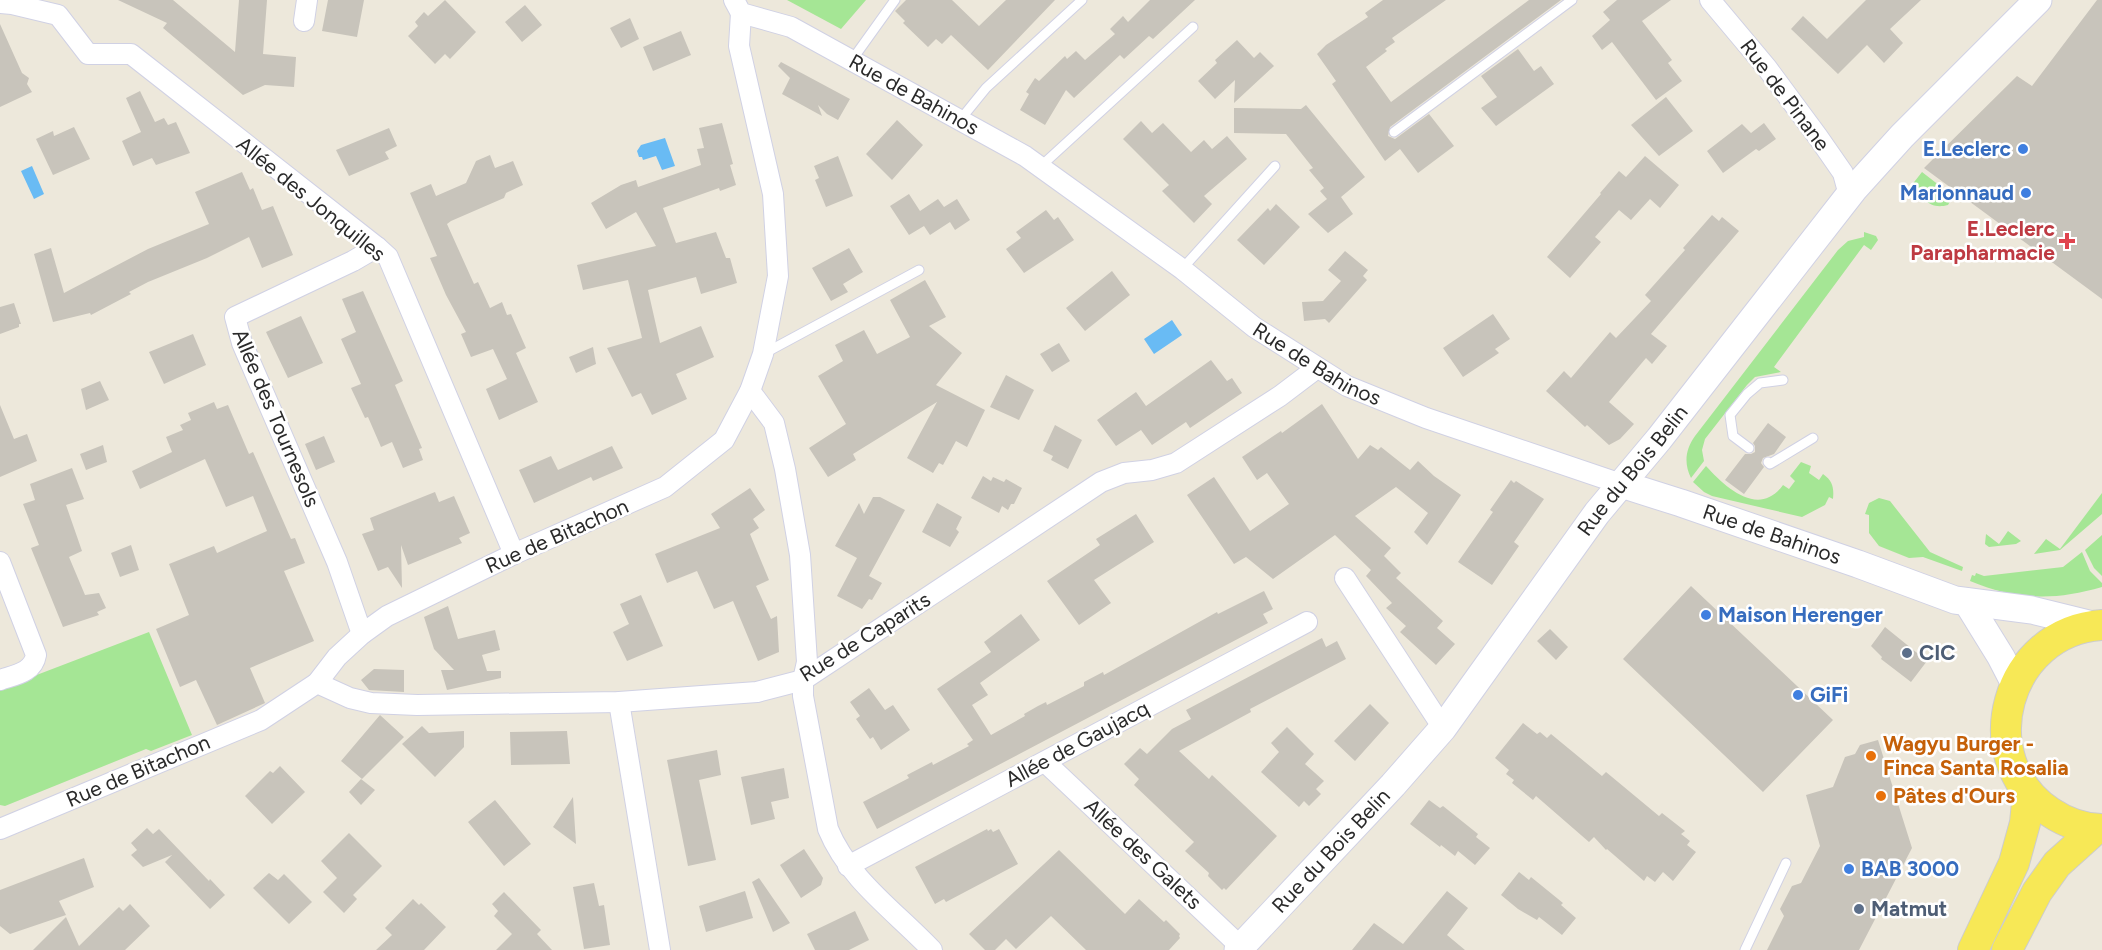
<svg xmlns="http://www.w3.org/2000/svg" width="2102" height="950" font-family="Figtree,sans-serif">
  <rect width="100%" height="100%" fill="#ede8db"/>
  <path fill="#a5e695" d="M787,0H866L841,29Z
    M1922,172L1953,196L1948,205C1929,210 1924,198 1911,186Z
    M1864,232L1876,236L1878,240L1871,250L1864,245L1774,367L1781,372L1755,377L1747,385L1705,439L1702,450L1704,461L1691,478C1684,464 1685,450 1695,436L1838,250L1848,241L1864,237Z
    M1801,462L1811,466L1809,473L1819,480L1823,474C1833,481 1834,488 1833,499L1829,497L1825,505L1802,517L1712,496L1704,492L1693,482L1706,466C1726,488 1759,518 1783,485L1789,489L1795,481L1790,476Z
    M2102,493V514L2060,550L2034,554L2046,539L2060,549Z
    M1879,498L1890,501L1930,552L1963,567L1962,571L1923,557L1909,558L1879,546L1869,533V515L1865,514L1869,503Z
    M2008,531L2021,541L2016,544L1989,547L1985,544L1986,534L1999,544Z
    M2102,535V576L2094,568L2085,550Z
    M2082,552L2090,571L2102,583V587C2054,601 2016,600 1970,581L1972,575L1975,576L1976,573L1984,576L2063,567Z
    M149,632L192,735L151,751L146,749L5,806L0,805V689Z"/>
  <path fill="#69bbf4" d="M665,138L675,166L662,170L656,156L643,160L642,157H639L637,151L641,145Z
    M32,166L44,194L34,199L21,171Z
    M1172,320L1182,335L1154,354L1144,339Z"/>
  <path fill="#c8c4bb" d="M118,0H173L235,52L239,0H267L263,54L296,57L294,87L265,85L243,95L163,28L167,23Z
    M328,0H364L357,37L322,31Z
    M445,0L476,32L450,59L445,54L435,64L408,36L418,26L415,22L424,12L428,16Z
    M906,0H952L979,26L1006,0H1055L988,70L951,35L942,44L936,39L928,47L903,23L905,21L895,11Z
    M1150,0H1195L1153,39L1149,36L1124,59L1120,55L1074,98L1066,90L1045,125L1020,110L1029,94L1026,92L1035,78L1039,81L1065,56L1067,59L1076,51L1085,60L1115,34L1110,29L1123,16L1128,22Z
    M1383,0H1446L1392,38L1395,42L1385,49L1387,51L1366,67L1391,102L1529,0H1561L1390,127L1388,136L1395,139L1429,114L1454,146L1418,173L1400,149L1385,161L1332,84L1336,81L1317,54L1326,45L1368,17L1365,13Z
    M1617,0H1671L1642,21L1672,60L1668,63L1682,81L1656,100L1612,42L1602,50L1592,36L1610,20L1603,12Z
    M1866,0H1921L1890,29L1903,43L1884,63L1867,45L1838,74L1791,29L1803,16L1827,39Z
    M2097,0H2102V299L1924,168L2017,76L2032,86Z
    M525,5L542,25L522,42L505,22Z
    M630,18L639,39L621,48L610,28Z
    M0,24L22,73L29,78L27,84L32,92L0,107Z
    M681,31L691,55L653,71L643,47Z
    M1237,40L1254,58L1260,52L1274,66L1234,103L1235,80L1215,99L1198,81L1217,63L1215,60Z
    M1518,49L1534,71L1541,66L1554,84L1496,126L1481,108L1497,97L1481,76Z
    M781,62L850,99L838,120L827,114L818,105L822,116L782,94L790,78L778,66Z
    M140,91L155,122L164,118L168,125L176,122L190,153L156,165L152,158L133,166L122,141L141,132L126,98Z
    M1666,97L1693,131L1659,156L1631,125Z
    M1306,105L1365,177L1341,197L1353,214L1328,233L1308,214L1327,199L1320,191L1324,188L1309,170L1313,168L1286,134L1234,133V108L1301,109Z
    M897,120L923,145L892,180L866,154Z
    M1141,121L1152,133L1163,123L1191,152L1204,140L1212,149L1227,136L1247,159L1204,196L1212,204L1194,223L1162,191L1169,185L1123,139Z
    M722,123L733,164L730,165L736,185L720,191L719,188L663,208L676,243L716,232L726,258H730L737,283L701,294L696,277L648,290L660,343L701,326L714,357L676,374L687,399L652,415L641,393L632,397L607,348L642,338L628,280L583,290L577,265L656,246L636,212L606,229L591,203L621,185L636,180L638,187L701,165L697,149L704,148L699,128Z
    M1764,123L1776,139L1759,151L1756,149L1723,173L1707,151L1742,124L1751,133Z
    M74,127L90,159L53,175L36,139L53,131L54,136Z
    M389,128L397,146L385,152L389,159L349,176L336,150Z
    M490,155L495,168L513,161L523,185L506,193L504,198L451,221L447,224L474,284L478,282L490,308L502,302L507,315L511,314L526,348L516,353L538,402L499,420L486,389L507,379L493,349L471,357L461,334L466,332L446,295L430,258L437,256L410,193L431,184L436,196L466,183L476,161Z
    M838,156L853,196L826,207L815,180L819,178L814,166Z
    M1645,156L1679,185L1660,208L1650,199L1631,220L1619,210L1595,237L1601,242L1570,278L1547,257L1601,194L1600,193L1619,171L1626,177Z
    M242,172L250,190L253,188L262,210L273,206L293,255L262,268L249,237L207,258L148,282L129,292L131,294L91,315L90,313L53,322L34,254L51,248L64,293L148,249L209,224L195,192Z
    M909,194L920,211L938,199L944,207L957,199L970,220L955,230L950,222L930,235L924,226L909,235L890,206Z
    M1276,204L1300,227L1264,265L1237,240L1268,208L1270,211Z
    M1046,210L1054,220L1058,217L1074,240L1024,273L1006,249L1021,238L1016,232Z
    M1712,215L1719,221L1722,217L1739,231L1651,334L1667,346L1652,364L1646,358L1609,402L1634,424L1620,439L1609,445L1587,425L1585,427L1546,391L1564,371L1571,378L1610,332L1616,338L1634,319L1651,301L1645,295L1685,250L1683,248Z
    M849,248L863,272L843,284L848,292L831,301L812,268Z
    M1345,251L1368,270L1363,276L1367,280L1329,323L1325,319L1304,321L1302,302L1323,301L1341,281L1328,270Z
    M1112,271L1130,295L1085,331L1066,308Z
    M925,280L946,317L929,326L962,353L936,385L985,410L967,447L956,441L943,465L939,463L933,473L907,458L937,402L853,454L856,460L828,477L809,448L846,424L818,376L843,361L835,345L864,330L877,354L910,337L890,300Z
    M363,291L403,381L395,385L422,448L419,449L423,460L403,468L392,442L381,447L368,417L365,418L351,388L361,384L341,339L356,332L342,299Z
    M14,303L21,324H19V327L0,334V307Z
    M1493,314L1510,339L1495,349L1499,353L1463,377L1443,348Z
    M301,316L323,363L288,378L266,332Z
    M193,334L206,365L164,384L149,352Z
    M1059,343L1070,361L1052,372L1040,354Z
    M593,347L596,364L576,373L569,357Z
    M1211,360L1227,381L1232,378L1242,393L1190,428L1186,422L1152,445L1141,430L1116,446L1097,420L1136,392L1146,406Z
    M1006,375L1034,390L1019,420L990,407Z
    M100,381L109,400L86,410L81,389Z
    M214,402L217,409L228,405L249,454L253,452L291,539L295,538L305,563L284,571L314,641L250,668L265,703L217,725L196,680L180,687L156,629L189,615L169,564L214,546L217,553L267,531L253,496L226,507L205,459L140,489L132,471L172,452L166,437L183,430L180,425L191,420L188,413Z
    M1322,404L1358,459L1370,445L1378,450L1381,447L1410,470L1418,461L1434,476L1461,495L1427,545L1414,532L1428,513L1396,487L1355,516L1391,548L1384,556L1401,573L1396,578L1443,621L1437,628L1455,644L1436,665L1400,632L1406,626L1386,608L1392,603L1366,576L1371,570L1335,535L1273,579L1246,557L1234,564L1187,495L1214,477L1250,531L1289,504L1267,473L1257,480L1242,457L1281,431L1282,433Z
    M0,405L14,439L27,434L37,461L0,477Z
    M1768,423L1786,437L1774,454L1763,458L1761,463L1764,467L1744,494L1725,480L1745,454H1751L1755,452V446L1753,443Z
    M1055,425L1082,440L1068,469L1051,460L1053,456L1043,451Z
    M324,436L335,462L316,470L305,444Z
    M103,445L107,462L86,470L80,454Z
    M612,446L623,468L593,481L591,477L534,503L519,470L551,456L558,470Z
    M72,468L84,499L66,505L82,551L69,557L85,595L99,593L106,608L97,612L99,615L63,627L31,548L39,545L23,504L35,500L30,484Z
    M983,476L991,481L993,477L1004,482L1006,479L1022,488L1014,504H1011L1008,510L1002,506L999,513L971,498Z
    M1511,480L1514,483L1516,481L1544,499L1514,542L1519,546L1492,585L1458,562L1493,512L1490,510Z
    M750,488L765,510L753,519L759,528L750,534L769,580L756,586L771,619L777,616L779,652L758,661L733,601L714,609L697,571L667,583L655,554L720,528L711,514Z
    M435,492L439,502L454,496L470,533L459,538L462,543L408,565L401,545L402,588L388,567L378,571L362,534L374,530L370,518Z
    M873,497H880L905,510L869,576L882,583L872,600L869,599L862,609L837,596L857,558L835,546L859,503L864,514Z
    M937,503L962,517L956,529L959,532L950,547L922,532Z
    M1136,514L1154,542L1094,580L1111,603L1079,625L1047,581L1100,545L1096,539Z
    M131,545L139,570L120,577L111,553Z
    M1691,586L1833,720L1763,792L1623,659Z
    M1264,591L1273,609L1263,614L1268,623L877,829L863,802L909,778L907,775L932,762L933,765L969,746L967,744L973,740L937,689L991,652L984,642L1021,614L1040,640L980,683L988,695L972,705L991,735L1025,716L1024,714L1038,706L1046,702L1047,705L1084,686V682L1103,672L1104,675L1217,612L1218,614Z
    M641,595L663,646L627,661L613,632L629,624L620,604Z
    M448,606L458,639L495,630L500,650L482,655L487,671H501V678L447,690L441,670H454L434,649L424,617Z
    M1885,627L1927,661L1911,682L1881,659L1882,657L1871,646Z
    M1550,629L1568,647L1556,660L1537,641Z
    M1322,638L1326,647L1337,641L1346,659L1250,709L1251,712L1179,751L1209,779L1212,775L1277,836L1226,890L1224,888L1222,890L1208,876L1209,873L1185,851L1194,842L1134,785L1139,779L1124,764L1140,748L1147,754L1172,729L1191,719L1186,710Z
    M374,669L404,670V692L369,690L361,680Z
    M869,688L885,710L893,705L910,730L881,750L873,737L870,739L856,719L860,716L850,702Z
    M1370,704L1389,723L1355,761L1334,741Z
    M380,715L404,737L362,779L341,761Z
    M1523,723L1537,734L1540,732L1547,738L1551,734L1602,776L1606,772L1659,816L1662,813L1685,831L1681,834L1690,841L1687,845L1696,852L1673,881L1663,872L1655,882L1647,876L1644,881L1607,849L1606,850L1594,837L1589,842L1536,796L1533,800L1512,783L1514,780L1506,774L1509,770L1495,758Z
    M422,726L429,733L464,731V747L435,777L402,744Z
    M1287,727L1314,754L1305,764L1324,781L1316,789L1321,794L1309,806L1304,801L1299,807L1261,772L1279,752L1271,743Z
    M567,731L570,764L511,765L510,732Z
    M1878,740L1912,848L1859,950H1767L1784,916L1780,909L1792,886L1801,883L1820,846L1806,795L1833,787L1845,757L1855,754L1860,745Z
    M717,750L721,775L699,780L716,860L688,866L667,760Z
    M280,766L305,792L272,824L245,796L270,771L273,773Z
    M784,768L789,798L771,802L775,819L751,825L741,777Z
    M361,779L375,790L361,805L349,792Z
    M573,797L576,844L553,827Z
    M495,800L531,844L504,866L468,822Z
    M1429,800L1440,808L1443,806L1478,834L1476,837L1490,848L1475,865L1458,851L1455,856L1441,845L1440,847L1410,824Z
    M147,828L153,834L159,829L209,881L210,879L225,895L210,909L165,862L172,855L143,867L131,855L137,850L131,843Z
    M987,829L988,831L991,829L993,832L999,829L1018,864L946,902L944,899L935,904L915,867Z
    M349,833L382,866L353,895L357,899L344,913L323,892L337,878L321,861Z
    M804,849L823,878L821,885L801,898L780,865Z
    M1059,850L1125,914L1139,899L1164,922L1166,920L1180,934L1179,936L1180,938L1169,950H1086L1051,916L1016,949L1006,939L995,950H985L969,934Z
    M84,858L94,887L59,901L66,915L10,934L0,926V890Z
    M1519,872L1529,880L1531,877L1563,903L1561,905L1576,918L1562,935L1539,917L1537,920L1518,909L1501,895Z
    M269,873L278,880L284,874L312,902L289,924L253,888Z
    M759,878L790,923L773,932L752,882Z
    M594,883L599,906L604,905L610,945L584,949L573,887Z
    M745,891L753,918L706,932L699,906Z
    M1447,891L1468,908L1447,935L1465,950H1352L1374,923L1403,944Z
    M504,892L541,930L537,934L552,950H496L512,934L494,916L498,911L492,904Z
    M413,899L419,905L421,903L446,927L424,950H376L392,935L385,928Z
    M130,904L150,926L125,950H33L66,917L79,946L119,907L123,911Z
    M855,911L869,940L849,950H815L807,934Z"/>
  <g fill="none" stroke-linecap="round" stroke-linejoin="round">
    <defs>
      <path id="lane" d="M852,60L895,0
        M960,120L986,88L1082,0
        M1394,132L1572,0
        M1040,167L1193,27
        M1182,269L1275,166
        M765,353L919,270
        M1749,448L1733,436L1730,415L1747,394L1760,383L1783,380
        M1768,462L1770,464L1813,438
        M1745,950L1786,863"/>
      <g id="street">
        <path id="s1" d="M734,0L741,13L791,27L1025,156L1182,269L1254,327L1347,386L1426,418L1621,484"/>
        <path d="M1710,0L1767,68L1818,137L1843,173L1849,195"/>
        <path d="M0,3L12,4L58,15L88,54H131L377,247L388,257L514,554"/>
        <path d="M304,21L307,0"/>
        <path d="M750,391L774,423L785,469L800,555L807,662L803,680V696L828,829C849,880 895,911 932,950"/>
        <path d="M0,562L36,655C33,673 14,675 0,680"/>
        <path d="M1345,578L1443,728"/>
        <path d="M362,634L337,562L242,343L235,317L353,261L377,247"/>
        <path d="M317,683L350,698L371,703L417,705L619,702L757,692L803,680L1101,482L1124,473L1152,470L1176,463L1280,396L1317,368"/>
        <path d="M619,702L660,950"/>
        <path d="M1045,762L1241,947"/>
        <path d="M0,829L261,720L317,683L337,657L362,634L387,616L514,554L665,487L724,440L750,391L763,354L778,276L773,194L739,46L741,13"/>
        <path d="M848,866L1307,622"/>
      </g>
      <g id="secondary">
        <path id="s2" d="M1621,484L1681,503L1858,564L1955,600L2032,610L2093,625"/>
        <path d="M1967,602L2001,657L2015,684"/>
        <path id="s3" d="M1238,950L1393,785L1443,728L1597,513L1659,439L1854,189L1902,136L2038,0"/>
      </g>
      <path id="primary" d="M2102,625C2006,631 1970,758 2050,812C2065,822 2083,829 2102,829
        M1973,950L2014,863L2025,823L2028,792
        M2007,950L2037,892L2057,864L2096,829"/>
    </defs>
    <use href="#lane" stroke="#d0d1e4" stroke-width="11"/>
    <use href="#street" stroke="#d0d1e4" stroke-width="22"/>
    <use href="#secondary" stroke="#d0d1e4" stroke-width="29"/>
    <use href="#primary" stroke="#ccc" stroke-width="32"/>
    <use href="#lane" stroke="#fff" stroke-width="9"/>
    <use href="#street" stroke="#fff" stroke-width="20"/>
    <use href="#secondary" stroke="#fff" stroke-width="27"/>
    <use href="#primary" stroke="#f7e856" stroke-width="30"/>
  </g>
  <g fill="#3f7fe0" stroke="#fff" stroke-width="2">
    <circle cx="2023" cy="149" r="6"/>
    <circle cx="2026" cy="193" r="6"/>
    <circle cx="1706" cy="615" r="6"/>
    <circle cx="1798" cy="695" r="6"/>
    <circle cx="1849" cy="869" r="6"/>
  </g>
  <path fill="#e0444e" stroke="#fff" stroke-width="2" d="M2064 232h6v6h6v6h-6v6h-6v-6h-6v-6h6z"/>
  <g fill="#5c6f8a" stroke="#fff" stroke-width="2">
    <circle cx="1907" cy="653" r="6"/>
    <circle cx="1859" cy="909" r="6"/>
  </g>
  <g fill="#e8710a" stroke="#fff" stroke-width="2">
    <circle cx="1871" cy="756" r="6"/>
    <circle cx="1881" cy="796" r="6"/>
  </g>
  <g text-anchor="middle" stroke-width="5" stroke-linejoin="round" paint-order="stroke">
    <g font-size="21" fill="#2a2a2a" stroke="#fff">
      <text dy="7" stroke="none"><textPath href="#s1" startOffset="207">Rue de Bahinos</textPath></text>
      <text transform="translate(1785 95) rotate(53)" y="7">Rue de Pinane</text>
      <text transform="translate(311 199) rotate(39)" y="7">Allée des Jonquilles</text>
      <text dy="7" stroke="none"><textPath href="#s1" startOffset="693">Rue de Bahinos</textPath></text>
      <text transform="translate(276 418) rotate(67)" y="7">Allée des Tournesols</text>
      <text dy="7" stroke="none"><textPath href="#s3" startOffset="622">Rue du Bois Belin</textPath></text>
      <text dy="7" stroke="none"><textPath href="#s2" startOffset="159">Rue de Bahinos</textPath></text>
      <text transform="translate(557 536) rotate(-24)" y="7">Rue de Bitachon</text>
      <text transform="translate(865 637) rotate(-32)" y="7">Rue de Caparits</text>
      <text transform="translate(1077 744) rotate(-28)" y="7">Allée de Gaujacq</text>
      <text transform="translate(138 771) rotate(-23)" y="7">Rue de Bitachon</text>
      <text dy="7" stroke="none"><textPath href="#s3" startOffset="136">Rue du Bois Belin</textPath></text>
      <text transform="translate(1143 854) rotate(43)" y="7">Allée des Galets</text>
    </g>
    <g font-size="21" font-weight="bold" fill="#366cbe" stroke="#fff" text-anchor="start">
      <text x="2011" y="156" text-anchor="end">E.Leclerc</text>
      <text x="2014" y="200" text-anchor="end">Marionnaud</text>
      <text x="1718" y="622">Maison Herenger</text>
      <text x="1810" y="702">GiFi</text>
      <text x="1861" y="876">BAB 3000</text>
    </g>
    <g font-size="21" font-weight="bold" fill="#be3a42" stroke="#fff" text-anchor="end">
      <text x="2055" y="236">E.Leclerc<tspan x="2055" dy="24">Parapharmacie</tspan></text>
    </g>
    <g font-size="21" font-weight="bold" fill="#4e5e75" stroke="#fff" text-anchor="start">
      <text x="1919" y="660">CIC</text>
      <text x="1871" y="916">Matmut</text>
    </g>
    <g font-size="21" font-weight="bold" fill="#c56008" stroke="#fff" text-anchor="start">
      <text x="1883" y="751">Wagyu Burger -<tspan x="1883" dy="24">Finca Santa Rosalia</tspan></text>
      <text x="1893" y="803">Pâtes d'Ours</text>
    </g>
  </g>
</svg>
